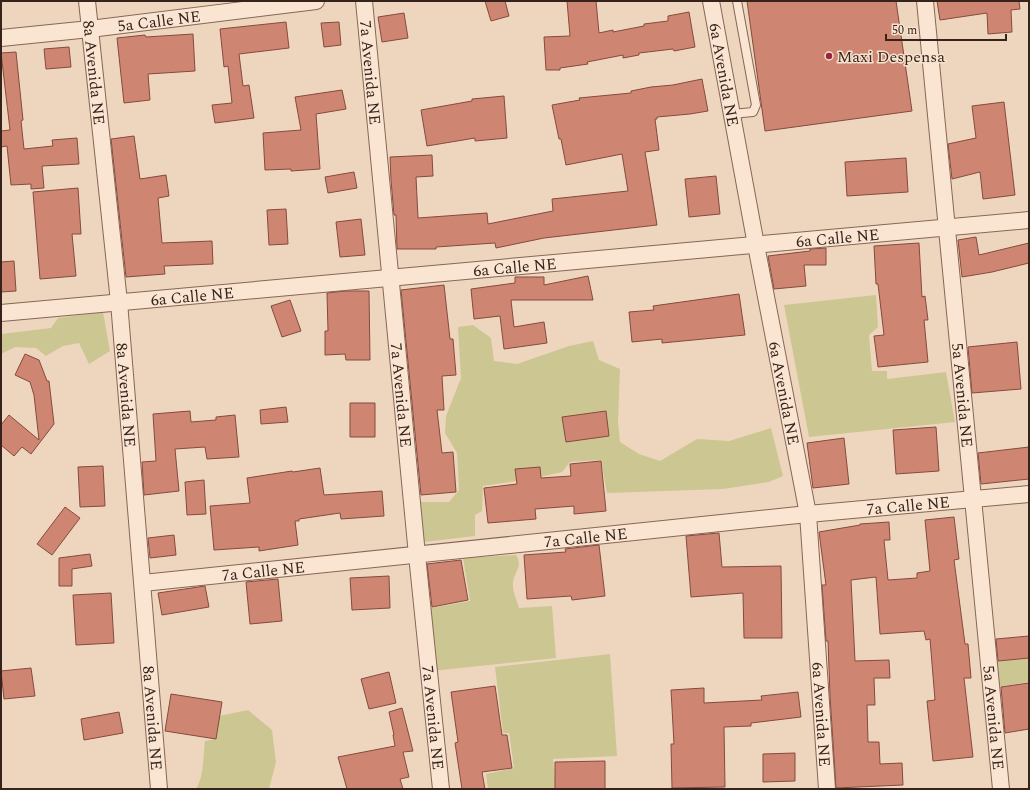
<svg xmlns="http://www.w3.org/2000/svg" width="1030" height="790" font-family="Spectral,serif">
  <rect width="100%" height="100%" fill="#eed6be"/>
  <path fill="#ccc792" d="M876,295L878,327L869,335L872,371H887V379L946,372L955,422L809,437L784,305Z
    M103,312L110,351L89,364L79,343L63,346L46,356L36,348L15,347L1,354V334L51,328L58,318Z
    M473,325L491,338L494,361L517,364L569,346L593,341L599,360L620,369L618,422L620,442L639,454L660,461L697,439L729,441L771,428L783,476L769,482L723,489L607,493L601,460L570,462L562,472L531,479L483,486L482,511L475,515V536L424,542L420,502H449L459,490L457,453L445,433L446,416L461,378L458,327Z
    M516,555C523,566 515,571 513,582C512,590 517,601 519,608L552,606L556,658L432,671L426,609L470,601L463,558Z
    M1029,636V682L996,687L992,640Z
    M610,654L617,756L553,759L556,789H488L486,774L514,768L509,733H503L495,667Z
    M248,710L272,730L276,762L269,789H196C204,776 203,756 205,741L216,739L219,716Z"/>
  <path fill="#ce8673" stroke="#864a3c" d="M485,1H505L509,16L491,21Z
    M567,1H596L599,33L613,30V32L644,26V24L668,21V16L689,12L695,47L674,51L673,49L639,53V55L623,58V55L587,62L588,64L560,68V70H546L544,37L570,36Z
    M747,1H896L912,111L765,131Z
    M937,1H1019L1020,9L1011,10L1012,32L988,34L987,13L940,20Z
    M404,13L408,38L382,42L378,17Z
    M286,22L289,48L239,54L243,86L249,85L254,118L215,123L212,105L232,103L228,66L224,67L220,29Z
    M339,22L341,45L324,47L321,23Z
    M193,34L195,71L148,74L150,100L124,103L117,38L145,35L146,37Z
    M69,47L71,67L46,69L44,49Z
    M16,52L23,120L21,121L24,149L53,146L52,140L77,138L79,164L42,166L44,188L31,189V184L11,185L7,146L1,147V131L10,130L1,53Z
    M702,79L708,111L690,114L657,117V119H655L659,150L645,152L657,225L544,238L496,248L495,243L436,247V249H397L396,215H394L391,180L390,157L432,155L433,176L416,177L418,218L487,213L488,224L553,211L552,199L628,191L622,154L566,165L561,139H559L552,105L580,100L579,98L631,93V91L651,87L673,85Z
    M342,90L346,109L316,114L320,169L291,171V169L265,170L263,133L301,130L295,97Z
    M504,96L507,138L475,141V138L427,146L421,110L472,101V99Z
    M1004,102L1015,195L983,199L980,172L952,179L948,144L976,138L972,106Z
    M134,136L140,179L166,175L169,196L158,198L162,243L212,241L213,264L164,266L165,274L126,277L111,139Z
    M906,158L908,192L847,196L845,162Z
    M354,172L357,188L328,193L325,177Z
    M716,176L720,214L689,217L685,179Z
    M78,188L81,234H72L76,276L40,279L33,192Z
    M286,209L288,244L269,245L267,210Z
    M361,219L365,255L340,257L336,222Z
    M976,237L979,255L1029,243V263L992,272L962,277L958,240Z
    M919,243L922,297L925,296L928,320H924L928,362L878,367L874,336L884,335L878,284H876L874,246Z
    M826,248V265H804L806,286L774,289L768,256L810,251V249Z
    M14,261L16,291L1,292V262Z
    M588,276L593,300H511L514,327L544,322L547,343L504,349L500,316L474,319L471,289L515,283V277H544V285Z
    M444,285L450,339H453L456,375L442,376L444,410H437L442,453L453,452L456,492L421,495L401,290Z
    M345,291H369L370,360H346L345,354L325,355V331H328L327,293Z
    M739,294L745,335L662,343V339L632,342L629,312L654,310L653,306Z
    M290,300L301,331L282,337L271,306Z
    M1017,342L1021,389L972,393L968,347Z
    M25,354L39,360L47,381H49L54,424L31,454L22,447L14,456L1,445V425L9,415L39,440L34,395L30,382L15,375Z
    M350,403H375V437H350Z
    M286,407L288,422L261,424L260,410Z
    M190,411L191,422L216,420V417L235,415L239,457L207,459L205,447L175,449L179,491L144,495L142,462L156,461L153,414Z
    M606,411L609,436L566,442L562,417Z
    M936,427L939,471L896,474L893,430Z
    M844,438L849,484L813,488L807,443Z
    M1029,447V479L981,484L978,453Z
    M601,461L606,511L574,514V506L535,509L536,519L488,523L484,488L517,484L515,469L540,467L541,478L571,476L570,464Z
    M103,466L105,506L80,507L78,467Z
    M320,468L324,495L382,491L384,516L341,519L340,513L299,519V521H295L298,545L259,551V547L214,550L210,506L250,503L247,478L292,471L293,472Z
    M204,480L206,514L187,515L185,482Z
    M65,507L80,518L52,555L37,544Z
    M954,517L959,559L954,560L965,644H968L971,678H964L973,757L933,761L927,701L935,700L930,639L926,640L924,631L880,634L876,577L851,580L855,661L889,660L890,678H874L875,705H867L868,742H879L880,764L902,763L903,785L836,788L830,696L828,641H826L822,585H826L819,532L860,525V524L889,522L890,540H884L888,580L917,578V573L930,571L925,520Z
    M719,533L722,567L781,566L782,638H744L743,593L691,597L686,536Z
    M174,535L176,555L150,558L148,538Z
    M599,545L605,596L572,600L571,596L527,599L524,555L566,552L565,549Z
    M90,554L92,566L72,569V586H59V558Z
    M461,560L468,600L432,607L427,564Z
    M389,576L390,608L352,610L350,578Z
    M278,579L282,621L250,624L246,582Z
    M205,586L209,607L162,615L158,593Z
    M111,593L114,643L76,645L73,595Z
    M1029,636V658L998,661L996,639Z
    M31,668L35,696L4,699L1,671Z
    M389,672L396,703L369,709L361,679Z
    M1029,683V729L1005,733L1001,687Z
    M495,686L502,735H507L512,768L482,772L485,789H462L455,743L458,742L451,692Z
    M704,688V703L762,700L761,696L798,692L801,717L751,723V726L724,727L725,787L672,788L671,744H674L671,690Z
    M171,694L222,702L216,739L165,731Z
    M402,708L413,751L403,752L409,777L400,779L403,789H347L338,757L395,746L393,735H394L389,712Z
    M119,712L123,733L84,740L81,719Z
    M795,753V781L763,782V754Z
    M605,761V789H555V762Z"/>
  <g fill="none" stroke-linecap="round" stroke-linejoin="round">
    <defs>
      <path id="service" d="M732,114L753,112L756,105L737,1"/>
      <g id="minor">
        <path id="s1" d="M87,1L119,302L159,789"/>
        <path id="s2" d="M364,1L417,555L441,789"/>
        <path id="s3" d="M711,1L756,245L808,514L827,789"/>
        <path id="s4" d="M925,1L1001,789"/>
        <path id="s5" d="M1,38L90,29L316,1"/>
        <path id="s6" d="M1,313L1029,220"/>
        <path id="s7" d="M143,583L808,514L1029,494"/>
      </g>
    </defs>
    <use href="#service" stroke="#876656" stroke-width="10"/>
    <use href="#minor" stroke="#876656" stroke-width="18"/>
    <use href="#service" stroke="#f9e5d1" stroke-width="8"/>
    <use href="#minor" stroke="#f9e5d1" stroke-width="16"/>
  </g>
  <circle fill="#97253e" stroke="#f6e2ce" stroke-width="1.5" cx="829" cy="56" r="4"/>
  <g text-anchor="middle" stroke-width="3" stroke-linejoin="round" paint-order="stroke">
    <g font-size="16" fill="#36231b" stroke="#f6e2ce">
      <text dy="6" stroke="none"><textPath href="#s5" startOffset="159">5a Calle NE</textPath></text>
      <text dy="6" stroke="none"><textPath href="#s1" startOffset="72">8a Avenida NE</textPath></text>
      <text dy="6" stroke="none"><textPath href="#s2" startOffset="72">7a Avenida NE</textPath></text>
      <text dy="6" stroke="none"><textPath href="#s3" startOffset="75">6a Avenida NE</textPath></text>
      <text dy="6" stroke="none"><textPath href="#s6" startOffset="840">6a Calle NE</textPath></text>
      <text dy="6" stroke="none"><textPath href="#s6" startOffset="516">6a Calle NE</textPath></text>
      <text dy="6" stroke="none"><textPath href="#s6" startOffset="192">6a Calle NE</textPath></text>
      <text dy="6" stroke="none"><textPath href="#s3" startOffset="399">6a Avenida NE</textPath></text>
      <text dy="6" stroke="none"><textPath href="#s1" startOffset="396">8a Avenida NE</textPath></text>
      <text dy="6" stroke="none"><textPath href="#s2" startOffset="396">7a Avenida NE</textPath></text>
      <text dy="6" stroke="none"><textPath href="#s4" startOffset="396">5a Avenida NE</textPath></text>
      <text dy="6" stroke="none"><textPath href="#s7" startOffset="769">7a Calle NE</textPath></text>
      <text dy="6" stroke="none"><textPath href="#s7" startOffset="445">7a Calle NE</textPath></text>
      <text dy="6" stroke="none"><textPath href="#s7" startOffset="121">7a Calle NE</textPath></text>
      <text dy="6" stroke="none"><textPath href="#s3" startOffset="723">6a Avenida NE</textPath></text>
      <text dy="6" stroke="none"><textPath href="#s2" startOffset="720">7a Avenida NE</textPath></text>
      <text dy="6" stroke="none"><textPath href="#s1" startOffset="720">8a Avenida NE</textPath></text>
      <text dy="6" stroke="none"><textPath href="#s4" startOffset="720">5a Avenida NE</textPath></text>
    </g>
    <g font-size="16" fill="#36231b" stroke="#f6e2ce" text-anchor="start">
      <text x="837" y="62">Maxi Despensa</text>
    </g>
  </g>
  <rect width="1030" height="790" fill="none" stroke="#36231b" stroke-width="4"/>
  <path d="M886 34v6h120v-6" fill="none" stroke="#36231b" stroke-width="2"/>
  <text x="892" y="34" font-size="12" fill="#36231b" stroke="#f6e2ce" stroke-width="3" paint-order="stroke">50 m</text>
</svg>
